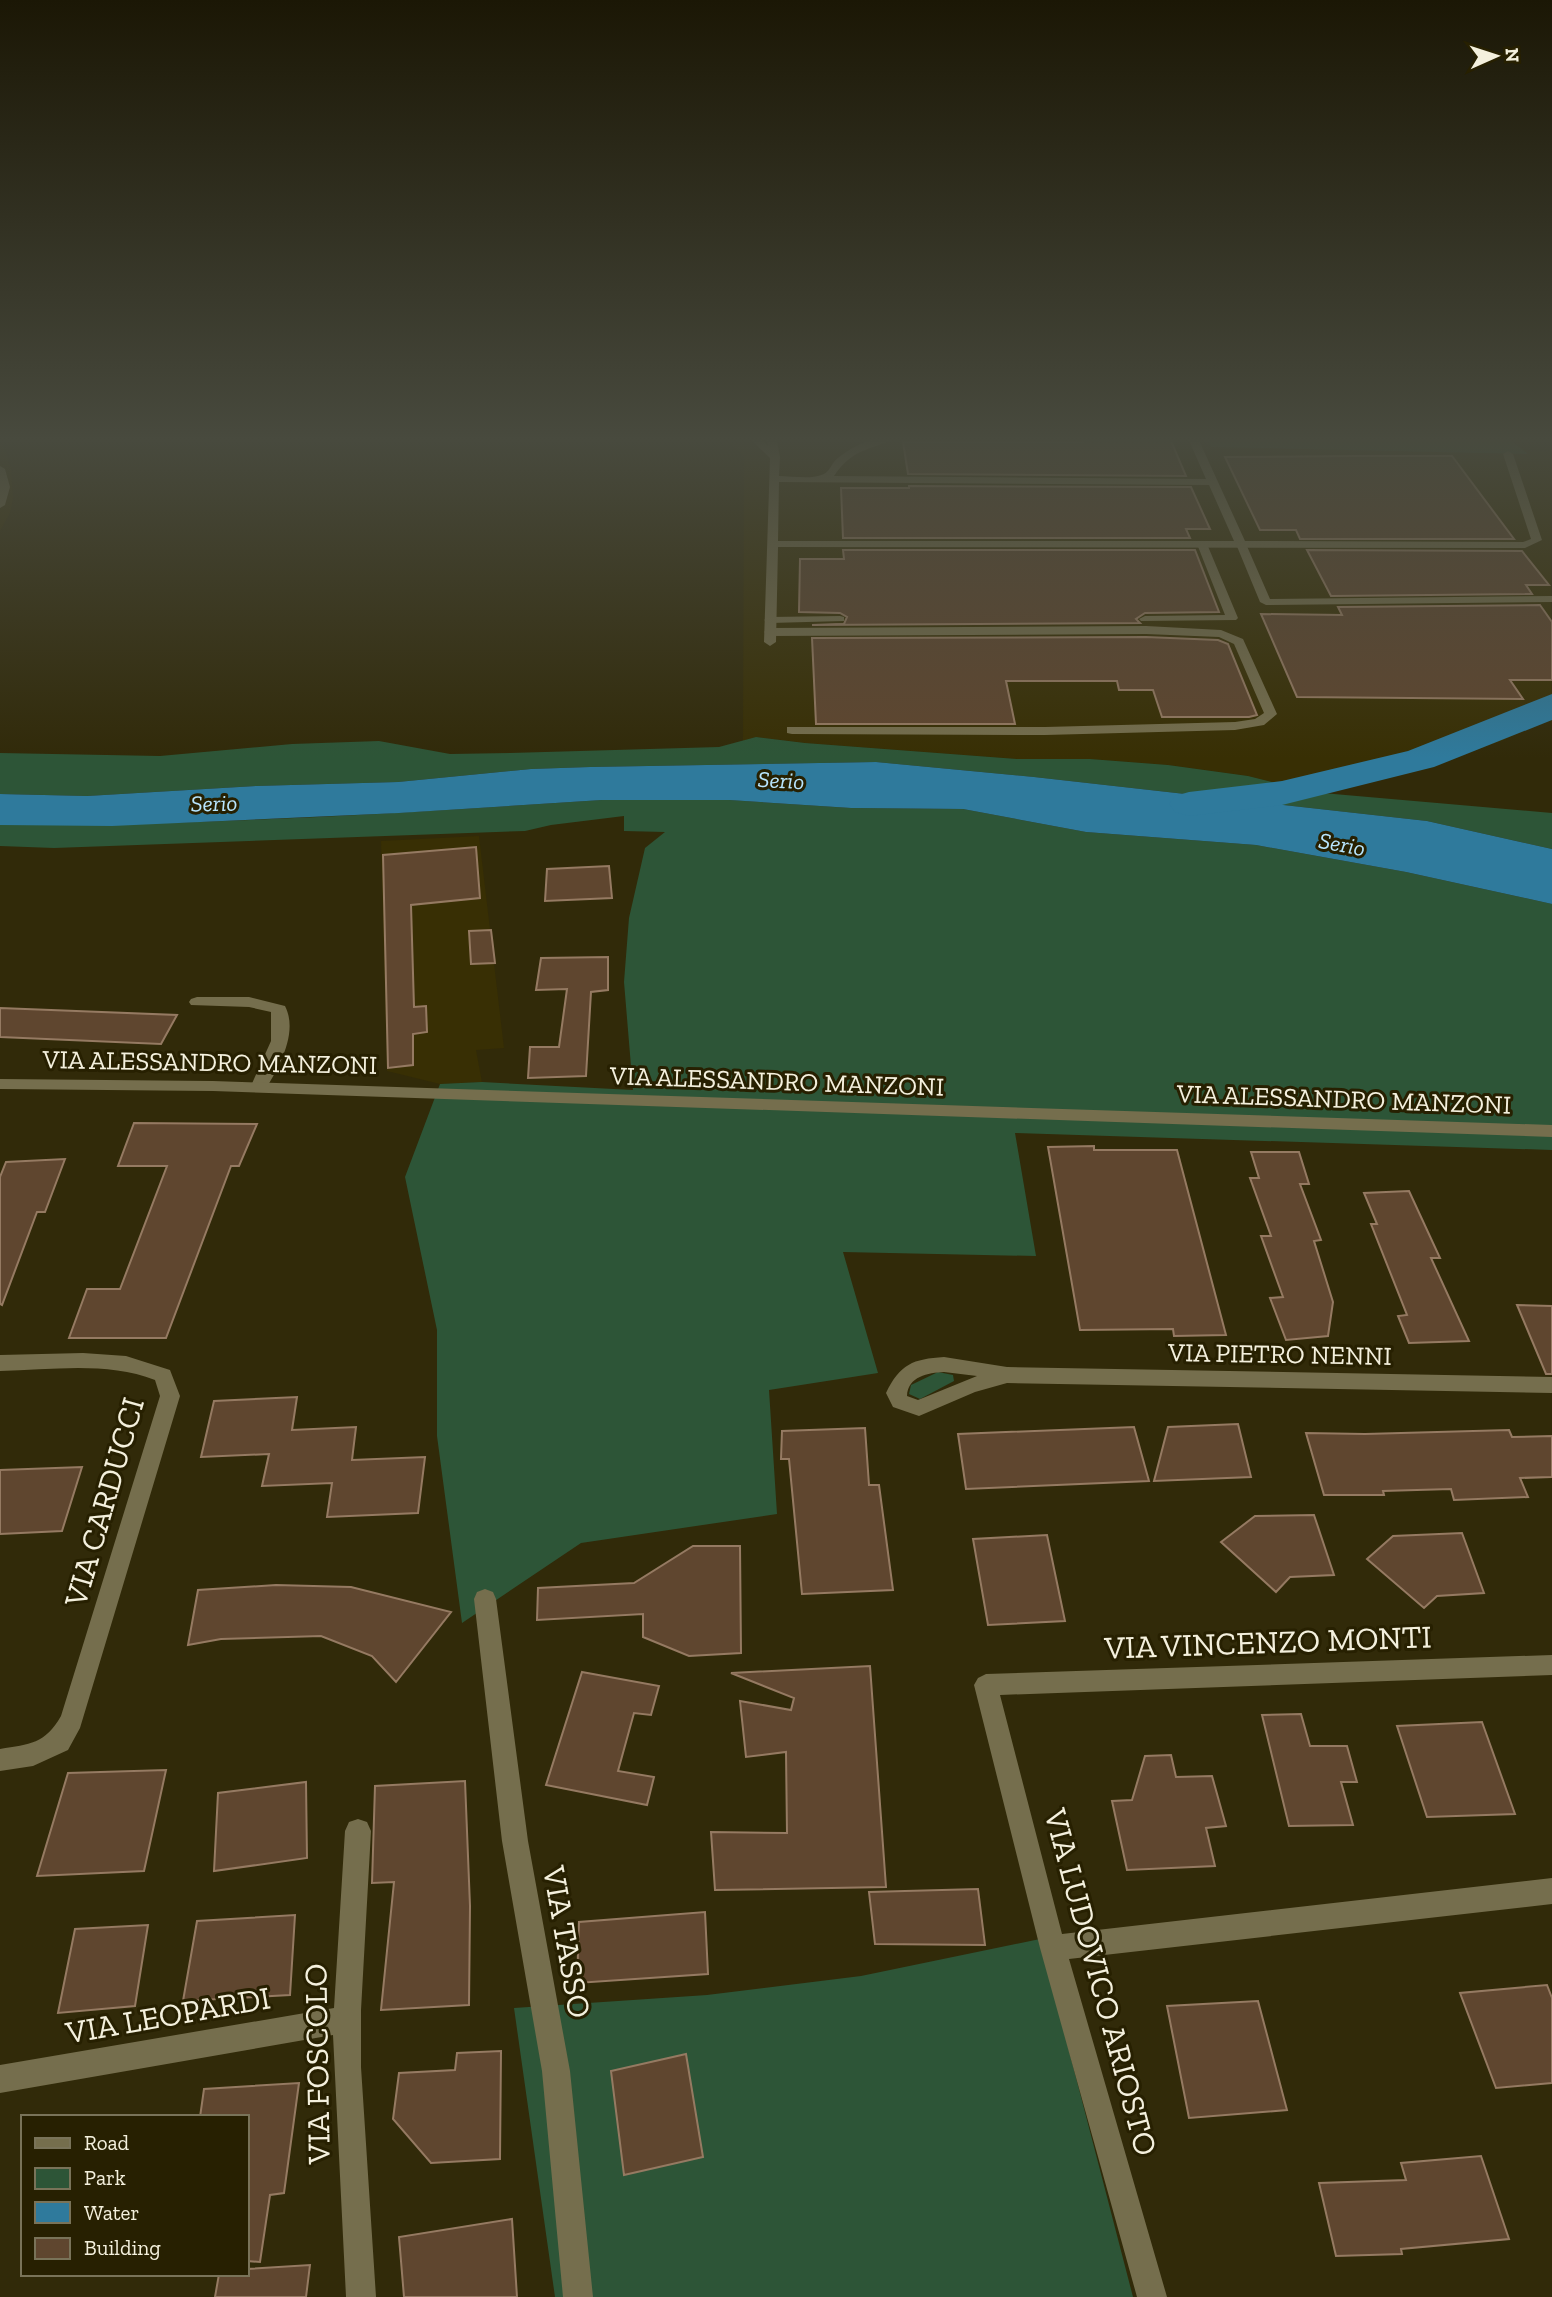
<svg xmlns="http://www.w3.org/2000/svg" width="1552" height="2297" font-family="'Zilla Slab',serif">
  <rect width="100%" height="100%" fill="#312a09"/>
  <path fill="#382f04" d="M715,436H1201L1207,447L1550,451L1552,716L1504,740L1410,773L1311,792L1248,776L1168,765L1090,759H1017L805,743L756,737L743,741L744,456L727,441Z
    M0,438L11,468L13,499L10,513L0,531Z
    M479,836L504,1048L476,1050L482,1082L440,1084L387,1071L381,841Z"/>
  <path fill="#2d5537" d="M1206,436H1505L1528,454L1211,447Z
    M756,737L805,743L1017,759H1090L1168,765L1248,776L1311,792L1552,813V849L1427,821L1034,777L876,762L590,767L531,769L398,782L256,786L87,796L0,794V753L160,756L292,744L379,741L450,754L510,753L719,747Z
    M602,800H729L851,808L963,809L1086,832L1256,845L1406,872L1552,904V1150L1015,1133L1036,1256L843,1252L878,1373L769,1390L777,1514L581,1543L462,1623L437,1436V1330L405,1177L440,1084L482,1082L633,1090L624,982L629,918L645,848L665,832L624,831V816L551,825L525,831L54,848L0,846V825C201,826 401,813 602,800Z
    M938,1372L953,1375L954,1381L920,1399L909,1394L911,1385Z
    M1040,1939L1133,2297H555L514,2008L707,1995L861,1976Z"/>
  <path fill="#2f7a9c" d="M876,762L1034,777L1427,821L1552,849V904L1406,872L1256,845L1086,832L963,809L851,808L729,800H602L399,813L112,826L0,825V794L87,796L256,786L398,782L531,769L590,767Z"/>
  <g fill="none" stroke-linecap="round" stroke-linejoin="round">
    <path fill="#2f7a9c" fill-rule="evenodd" d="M1552,694V720L1434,767L1282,805L1189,816L1175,812L1169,804L1175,796L1189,792L1282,781L1408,751Z"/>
  </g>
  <path fill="#5f462f" stroke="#957a62" stroke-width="2" d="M1081,436H1169L1186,476L908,474L903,442H1083Z
    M1356,456H1452L1514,539H1300L1296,530H1260L1225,457Z
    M909,486L1191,487L1210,529H1186L1190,538H843L841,488H909Z
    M843,550H1195L1219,612L1145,613L1136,619L1140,623L812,625L844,624L847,617L840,613L799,612L800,559H844Z
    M1307,550L1522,551L1549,585H1526L1532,594L1331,596Z
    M1540,605L1552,622V680H1510L1523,699L1297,697L1261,614L1342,615L1338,607Z
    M1146,637L1218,640L1228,644L1257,715L1249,717H1162L1153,690H1119L1117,681H1006L1015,724H816L812,638Z
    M476,847L480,898L411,905L414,1007L426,1006L427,1032L413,1034V1065L388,1068L383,855Z
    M609,866L612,898L545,901L547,869Z
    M491,930L495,963L471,964L469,931Z
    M608,957V990L591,992L586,1076L528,1078L530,1047H559L567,989L536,990L541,958Z
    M0,1008L177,1015L161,1044L0,1037Z
    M134,1123L257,1124L239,1166H231L166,1338H69L87,1289H120L167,1166H118Z
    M1094,1146V1150H1177L1226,1335L1174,1336L1173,1329L1080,1330L1048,1147Z
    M1251,1152H1299L1309,1184H1300L1321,1240L1314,1241L1333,1302L1328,1336L1286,1340L1270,1298L1283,1297L1261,1236H1271L1250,1178H1259Z
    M65,1159L45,1212H37L2,1305L0,1304V1177L6,1162Z
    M1409,1191L1440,1258H1431L1469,1341L1409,1343L1398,1316L1407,1315L1371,1224H1377L1364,1193Z
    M1517,1305L1552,1306V1374H1546Z
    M297,1397L292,1430L356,1427L352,1460L425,1457L418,1513L327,1517L332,1483L262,1486L269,1454L201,1457L214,1401Z
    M1238,1424L1251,1477L1154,1481L1168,1427Z
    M1134,1427L1149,1481L966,1489L958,1434Z
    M865,1428L869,1485H879L893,1590L802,1594L789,1459H781L782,1431Z
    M1509,1430L1512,1437L1552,1436V1477L1520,1478L1528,1497L1454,1500L1451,1489L1383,1491L1384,1495H1324L1306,1433L1365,1434Z
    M82,1467L62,1531L0,1534V1470Z
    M1314,1515L1334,1575L1290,1577L1276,1592L1221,1542L1255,1516Z
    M1462,1533L1484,1593L1437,1596L1424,1608L1367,1559L1393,1536Z
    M1047,1535L1065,1621L988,1625L973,1539Z
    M693,1546H740L741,1653L689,1656L643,1637V1614L537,1620L538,1588L634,1583Z
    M276,1585L351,1587L451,1612L396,1682L372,1656L321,1636L221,1639L188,1645L198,1590Z
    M870,1666L886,1887L715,1890L711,1832L787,1833L786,1752L746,1757L740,1701L791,1710L794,1698L731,1673Z
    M582,1672L659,1686L651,1715L634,1713L618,1771L654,1777L647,1805L546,1785Z
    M1301,1714L1310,1746H1347L1357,1782H1341L1353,1825L1289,1826L1262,1715Z
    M1482,1722L1515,1814L1427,1817L1397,1726Z
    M1171,1755L1176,1777L1212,1776L1226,1826L1206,1828L1215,1866L1127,1870L1112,1801L1132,1800L1145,1756Z
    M166,1770L144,1871L37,1876L68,1773Z
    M465,1781L470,1906L469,2005L381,2010L394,1882L372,1883L375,1786Z
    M306,1782L307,1858L214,1871L218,1793Z
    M978,1889L985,1945L875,1944L869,1892Z
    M705,1912L708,1974L577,1983L579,1922Z
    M295,1915L290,1995L183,2001L197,1921Z
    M148,1925L135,2006L58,2013L75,1929Z
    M1547,1985L1552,1998V2083L1496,2088L1460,1993Z
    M1258,2001L1287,2110L1189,2118L1167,2006Z
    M501,2051L500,2159L431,2163L393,2119L399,2073L455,2070L457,2053Z
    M686,2054L703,2157L624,2175L611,2071Z
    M299,2083L284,2193L270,2195L260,2262L247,2261V2117H200L204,2089Z
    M1481,2156L1509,2239L1401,2249L1402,2254L1336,2256L1319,2183L1406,2180L1401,2163Z
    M512,2219L517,2297H404L399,2237Z
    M310,2265L306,2297H215L219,2274H247V2269Z"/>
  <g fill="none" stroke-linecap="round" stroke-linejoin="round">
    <path fill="#756e4d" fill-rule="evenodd" d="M1202,541L1207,544L1238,618L1236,620L1141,621L1139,619L1145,616L1225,615L1197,544Z
      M1241,541L1246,544L1270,599L1552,596V602L1266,605L1260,602L1236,544Z
      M840,616L844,617V621L770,623L764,620L770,617Z
      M1146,626L1221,630L1243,639L1277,714L1264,725L1235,730L1045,735L792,734L787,733V727H1045L1235,722L1255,719L1264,713L1234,644L1219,637L1146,634L770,636L764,632L770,628Z
      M197,997H249L285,1006C299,1033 278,1069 264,1092H252L250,1088L271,1041V1012L249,1007L191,1005L189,1002L191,999Z"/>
    <path fill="#756e4d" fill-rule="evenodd" d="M747,436H757L768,446L766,436H776L780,457L779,476C792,476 812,480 824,474C830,471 832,462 838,458C856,443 877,436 899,436C873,451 854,446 834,476L1206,479L1187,436H1197L1245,541L1523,542L1531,539L1503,454L1508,451L1513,454L1542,540L1525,548L778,547L776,642L770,646L764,642L770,458ZM779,482L1209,485L1234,541H778Z
      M0,466L5,469L10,487L5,505L0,508Z
      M83,1353L126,1356L170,1370L180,1396L80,1728L68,1750L33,1766L0,1771V1749C30,1744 45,1744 61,1716L160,1396L155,1380C106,1361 51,1370 0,1371V1355Z
      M944,1357L1007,1367L1552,1377V1393L1007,1383L975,1392L919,1416L893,1407L886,1393C900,1364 913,1359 944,1357ZM944,1372L977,1376L918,1400L907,1396C908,1376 928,1373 944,1372Z
      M485,1589L493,1592L496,1599L528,1841L570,2071L593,2297H563L542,2071L502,1841L474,1599L477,1592Z
      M1552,1655V1675L1000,1695L1062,1934L1552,1878V1904L1069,1959L1167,2297H1137L1040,1948L974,1685L978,1678L986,1674Z
      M358,1819L367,1822L371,1831L361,2010V2067L376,2297H346L333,2035L0,2093V2065L334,2008L345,1831L349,1822Z"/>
    <path fill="#756e4d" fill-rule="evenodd" d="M0,1079L213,1081L1552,1125V1137L213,1091L0,1089Z"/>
  </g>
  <linearGradient id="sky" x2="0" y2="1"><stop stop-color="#1b1705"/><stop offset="0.58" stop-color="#484a3e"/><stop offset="1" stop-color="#484a3e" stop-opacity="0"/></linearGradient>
  <rect width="1552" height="758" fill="url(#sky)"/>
  <g text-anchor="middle" stroke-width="6" stroke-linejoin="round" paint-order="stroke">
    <g font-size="23" font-style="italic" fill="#b8e5fd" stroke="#272001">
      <text transform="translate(781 780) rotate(3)" y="8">Serio</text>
      <text transform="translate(214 803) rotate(-1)" y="8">Serio</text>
      <text transform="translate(1342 844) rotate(11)" y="8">Serio</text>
    </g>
    <g font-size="26" fill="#f4f0dd" stroke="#272001">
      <text transform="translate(210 1062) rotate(1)" y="9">VIA ALESSANDRO MANZONI</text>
      <text transform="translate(777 1081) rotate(2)" y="9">VIA ALESSANDRO MANZONI</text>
      <text transform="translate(1344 1099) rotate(2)" y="9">VIA ALESSANDRO MANZONI</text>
      <text transform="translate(1280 1354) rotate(1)" y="9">VIA PIETRO NENNI</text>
    </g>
    <g font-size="32" fill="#f4f0dd" stroke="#272001">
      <text transform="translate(104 1502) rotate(-74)" y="11">VIA CARDUCCI</text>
      <text transform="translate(1268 1642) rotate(-2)" y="11">VIA VINCENZO MONTI</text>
      <text transform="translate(567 1942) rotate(80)" y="11">VIA TASSO</text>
      <text transform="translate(1101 1982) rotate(75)" y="11">VIA LUDOVICO ARIOSTO</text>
      <text transform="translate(168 2015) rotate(-10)" y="11">VIA LEOPARDI</text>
      <text transform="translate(317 2064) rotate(-91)" y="11">VIA FOSCOLO</text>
    </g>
  </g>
  <rect x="21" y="2115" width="228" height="161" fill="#272001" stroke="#797359" stroke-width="2"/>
  <rect x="35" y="2138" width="35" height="10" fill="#756e4d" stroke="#797359" stroke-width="2"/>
  <text x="84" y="2150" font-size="21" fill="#f4f0dd">Road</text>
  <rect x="35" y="2168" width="35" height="21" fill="#2d5537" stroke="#797359" stroke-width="2"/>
  <text x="84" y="2185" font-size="21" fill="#f4f0dd">Park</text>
  <rect x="35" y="2202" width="35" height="21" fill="#2f7a9c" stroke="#797359" stroke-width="2"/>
  <text x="84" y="2220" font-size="21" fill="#f4f0dd">Water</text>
  <rect x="35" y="2238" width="35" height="21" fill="#5f462f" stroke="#797359" stroke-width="2"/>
  <text x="84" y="2255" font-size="21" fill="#f4f0dd">Building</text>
  <g transform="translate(1496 56) rotate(87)" stroke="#272001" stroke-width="5" paint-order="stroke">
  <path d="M0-5L12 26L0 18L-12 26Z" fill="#f4f0dd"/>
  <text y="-10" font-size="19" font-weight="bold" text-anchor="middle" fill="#f4f0dd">N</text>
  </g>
</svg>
